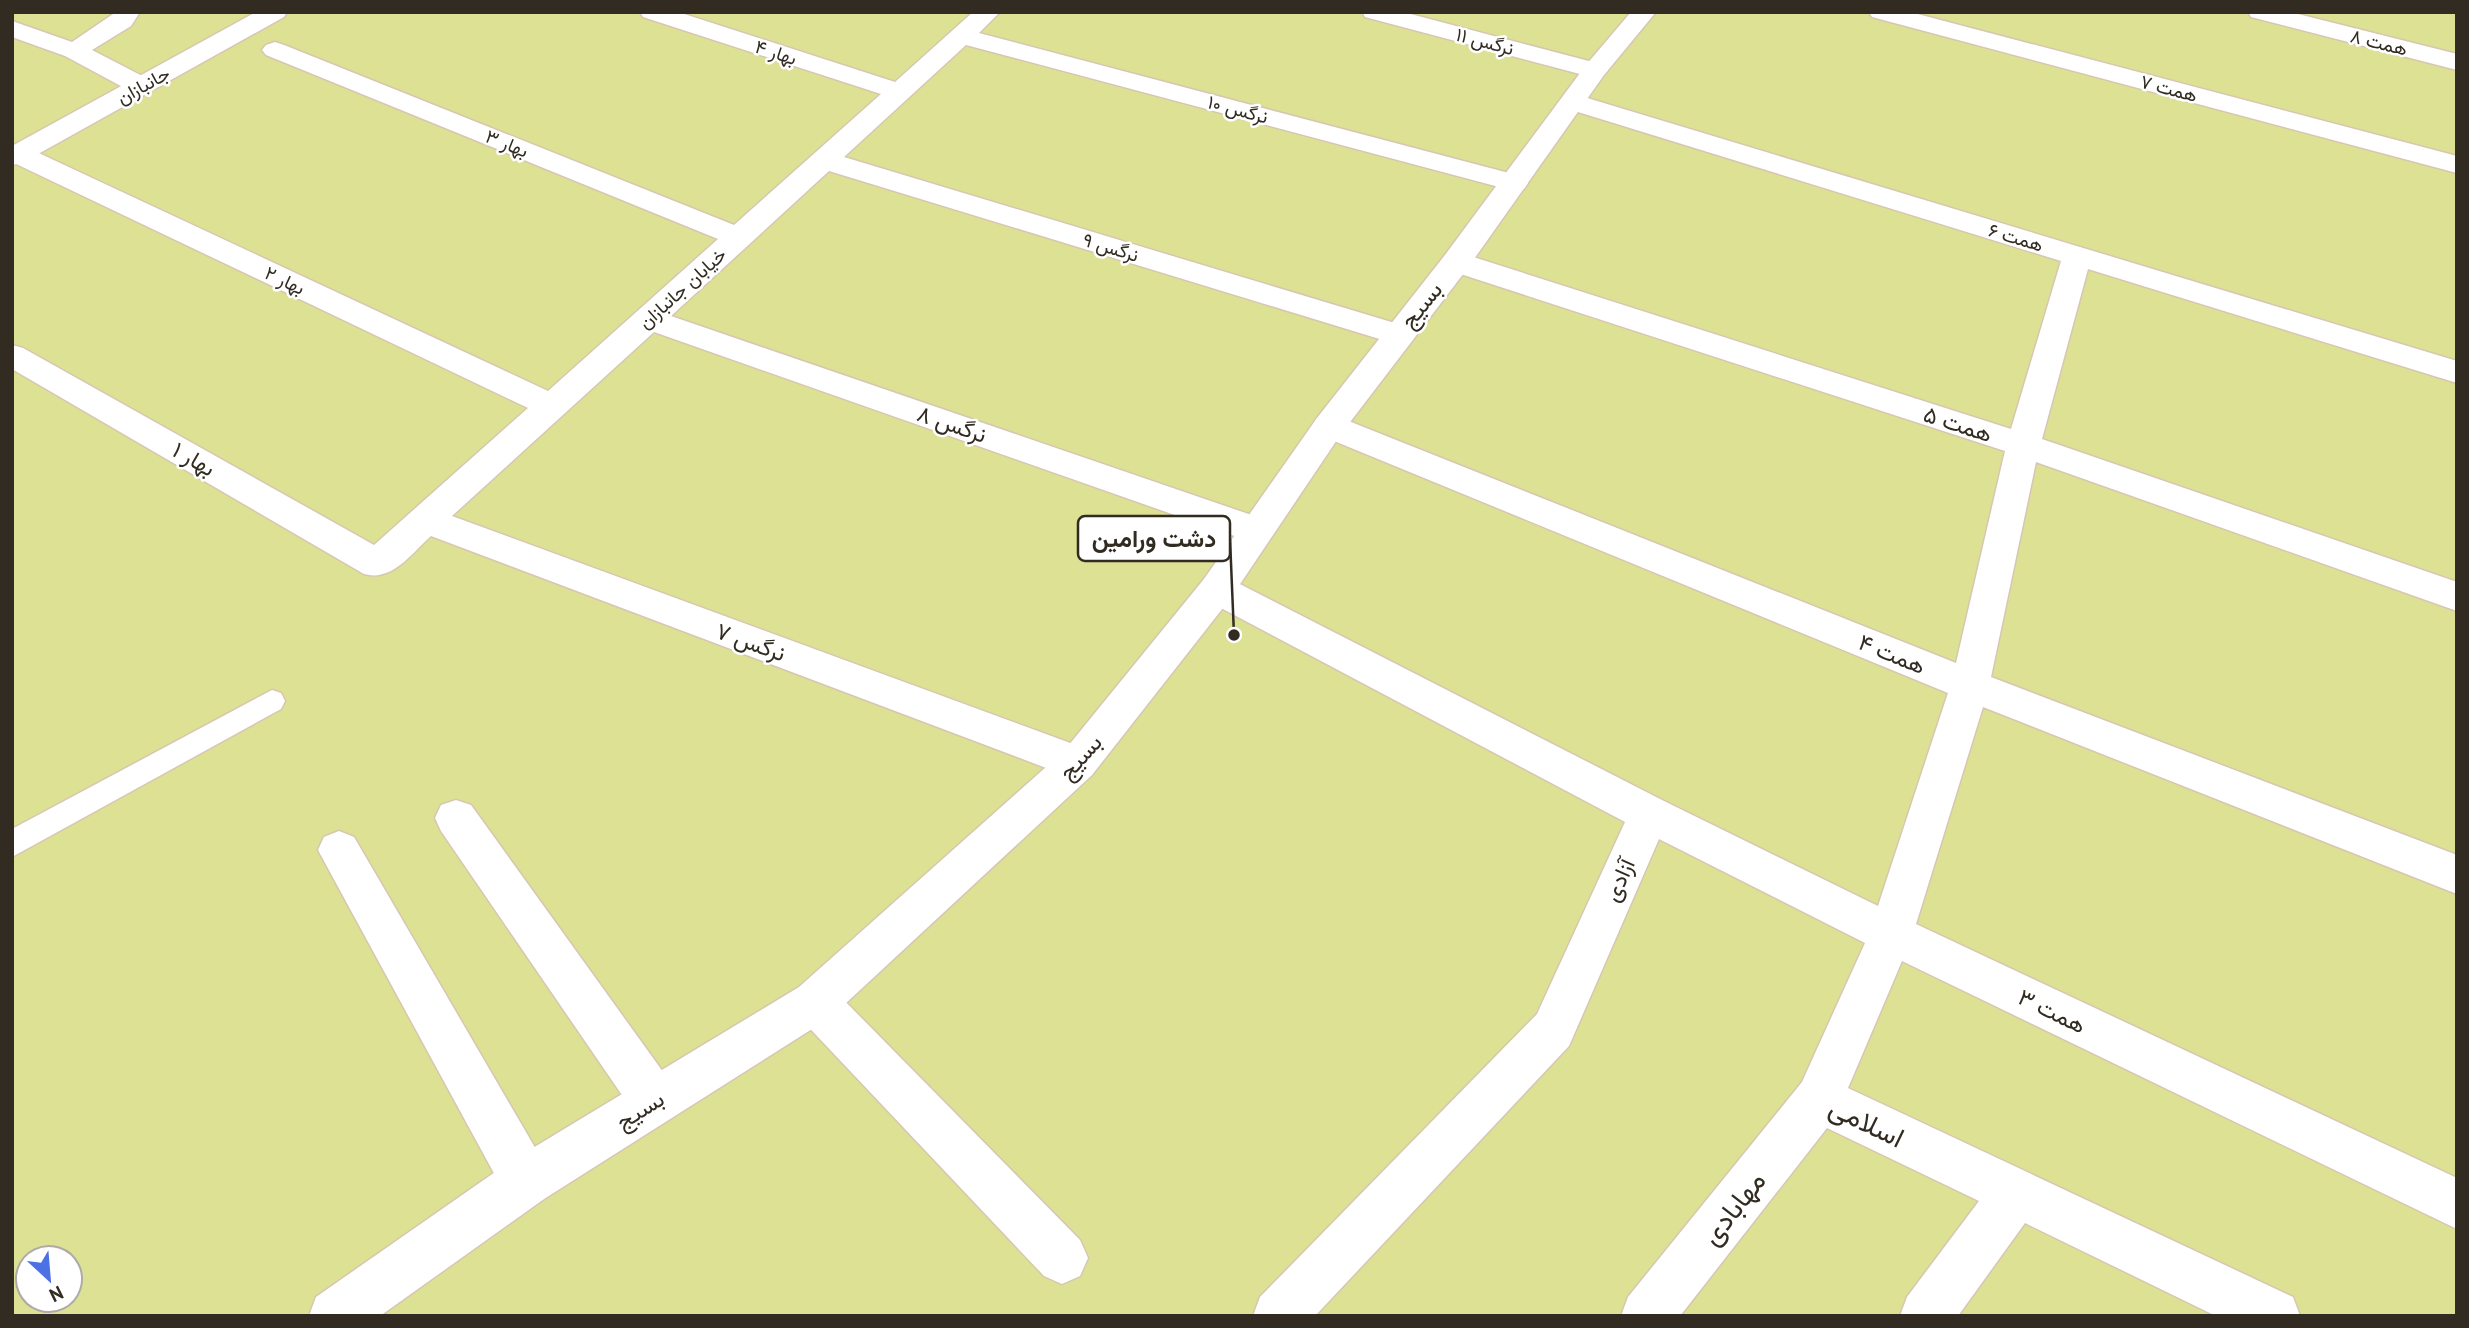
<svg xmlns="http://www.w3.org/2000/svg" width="2469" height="1328" font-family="'PT Sans',Vazirmatn,sans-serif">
  <rect width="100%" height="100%" fill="#fff5e7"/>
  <path fill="#dde194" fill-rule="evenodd" d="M12,12H2457V1316H12ZM28,1258H70V1300H28Z"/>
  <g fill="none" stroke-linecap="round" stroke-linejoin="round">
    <defs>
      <path id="lane" d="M272,690L281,693L285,701L281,709L12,857V829Z"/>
      <path id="street" d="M116,12H140L131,26L92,50L150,80L154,86L150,92L141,94L132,92L65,56L12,37V21L72,42Z
        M640,12H678L895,82L973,12H1000L979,33L1524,177L1528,183L1524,189L1514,191L966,45L844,157L1408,327L1413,334L1408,341L1397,344L1386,341L829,171L671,316L1269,521L1274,530L1269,539L1256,543L1243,539L654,332L452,516L1092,751L1098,763L1092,775L1078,780L431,536C411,554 392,582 364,574L12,369V345L23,348L374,545L528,408L12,162V147L28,148L548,391L718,239L266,55L262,50L266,45L275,42L284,45L734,225L881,94L643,17Z
        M1362,12H1403L1604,65L1608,70L1604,75L1595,78L1365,17Z
        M1869,12H1910L2457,156V173L1872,17Z
        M2248,12H2290L2457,54V70L2251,17Z
        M1574,94L2457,361V383L2088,269L2042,439L2457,582V611L2036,462L1991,677L2457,855V894L1983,707L1916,924L2457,1178V1229L1902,961L1848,1088L2293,1297L2300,1316H2216L2025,1223L1958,1316H1900L1907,1297L1979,1201L1827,1128L1680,1316H1621L1628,1297L1802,1082L1865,943L1659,839L1569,1046L1315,1316H1253L1260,1297L1537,1014L1625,822L1204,599L1199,589L1204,579L1217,575L1230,579L1664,801L1878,906L1948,693L1317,434L1312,426L1317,418L1329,414L1341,418L1956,663L2005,451L1445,269L1441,262L1445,255L1456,253L1467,255L2011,429L2061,261L1565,108L1561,102L1565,96Z
        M456,800L471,805L671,1083L678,1100L671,1117L654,1124L637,1117L441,831L435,818L441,805Z
        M339,831L354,837L544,1163L551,1181L544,1199L526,1206L508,1199L318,850L324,837Z
        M815,980L831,987L1080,1240L1088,1258L1080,1276L1062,1284L1044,1276L799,1017L792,1002L799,987Z"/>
      <path id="secondary" d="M256,12H287L284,17L22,163L12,165V146Z
        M1631,12H1656L1604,75L1467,269L1341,434L1230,599L1092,775L831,1017L544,1199L380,1316H309L316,1297L508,1163L799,987L1064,751L1204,579L1317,418L1445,255L1586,65Z"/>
    </defs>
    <use href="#lane" stroke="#d7c7b1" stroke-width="3"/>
    <use href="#street" stroke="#d7c7b1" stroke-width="3"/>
    <use href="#secondary" stroke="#d7c7b1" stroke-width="3"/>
    <use href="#lane" fill="#fff" fill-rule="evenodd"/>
    <use href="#street" fill="#fff" fill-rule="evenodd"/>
    <use href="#secondary" fill="#fff" fill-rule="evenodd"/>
  </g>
  <g text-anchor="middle" stroke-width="5" stroke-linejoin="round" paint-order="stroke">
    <g font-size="19" fill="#312b22" stroke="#fff">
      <text transform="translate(1485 41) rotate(15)" y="7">نرگس ۱۱</text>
      <text transform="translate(2379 42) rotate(14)" y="7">همت ۸</text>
      <text transform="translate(776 52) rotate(18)" y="7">بهار ۴</text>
      <text transform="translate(143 85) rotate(-29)" y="7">جانبازان</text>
      <text transform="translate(2169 88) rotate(15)" y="7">همت ۷</text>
      <text transform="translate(1238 109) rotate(15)" y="7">نرگس ۱۰</text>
      <text transform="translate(507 143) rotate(22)" y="7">بهار ۳</text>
      <text transform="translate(2016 237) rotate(17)" y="7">همت ۶</text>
      <text transform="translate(1111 247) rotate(17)" y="7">نرگس ۹</text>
      <text transform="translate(285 280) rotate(25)" y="7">بهار ۲</text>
      <text transform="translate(682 288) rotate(-42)" y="7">خیابان جانبازان</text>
    </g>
    <g font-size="23" fill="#312b22" stroke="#fff">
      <text transform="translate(1421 305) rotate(-51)" y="8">بسیج</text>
      <text transform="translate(952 424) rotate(19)" y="8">نرگس ۸</text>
      <text transform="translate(1958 424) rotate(18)" y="8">همت ۵</text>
      <text transform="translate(194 459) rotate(30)" y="8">بهار ۱</text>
      <text transform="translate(751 642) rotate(20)" y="8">نرگس ۷</text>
      <text transform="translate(1892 654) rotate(22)" y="8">همت ۴</text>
      <text transform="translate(1080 757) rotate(-48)" y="8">بسیج</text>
      <text transform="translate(1619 880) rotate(-66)" y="8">آزادی</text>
      <text transform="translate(2052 1011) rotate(26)" y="8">همت ۳</text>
      <text transform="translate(640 1110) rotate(-32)" y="8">بسیج</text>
    </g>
    <g font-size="28" fill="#312b22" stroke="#fff">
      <text transform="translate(1867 1122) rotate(26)" y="10">اسلامی</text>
      <text transform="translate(1733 1208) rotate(-52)" y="10">مهابادی</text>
    </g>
  </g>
  <path fill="none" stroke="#312b22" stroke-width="2.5" d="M1234 635L1230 539"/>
  <circle fill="#312b22" stroke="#fff" stroke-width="2.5" cx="1234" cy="635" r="7"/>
  <rect fill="#fff" stroke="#312b22" stroke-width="2.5" x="1078" y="516" width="152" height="45" rx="7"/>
  <g font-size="24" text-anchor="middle" font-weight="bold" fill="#312b22">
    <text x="1154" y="547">دشت ورامین</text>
  </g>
  <rect width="2469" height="1328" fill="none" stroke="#312b22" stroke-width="28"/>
  <g transform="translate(49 1279) rotate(154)"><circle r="33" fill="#ffffff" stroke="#adaaa7" stroke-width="2"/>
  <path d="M0-5L12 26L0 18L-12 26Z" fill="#4c71e5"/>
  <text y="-10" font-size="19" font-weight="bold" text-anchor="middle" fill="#312b22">N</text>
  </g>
</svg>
